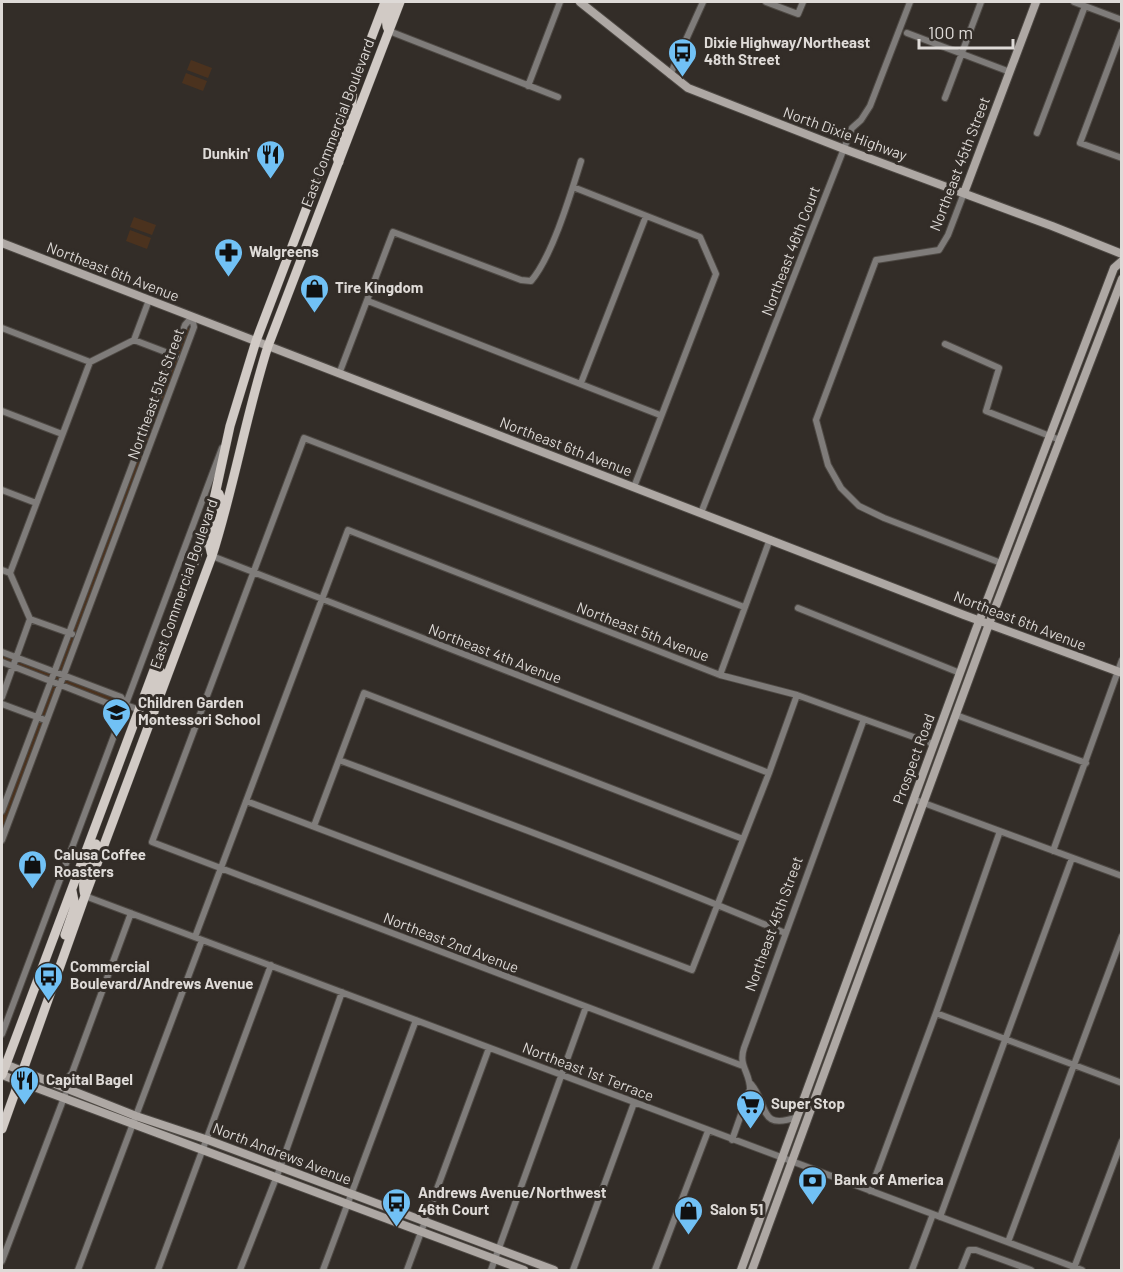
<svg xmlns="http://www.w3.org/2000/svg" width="1123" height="1272" font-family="Barlow,sans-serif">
  <rect width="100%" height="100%" fill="#332d28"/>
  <path fill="#4b321e" d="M191,60L212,68L208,78L187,70Z
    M186,73L207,81L203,91L182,83Z
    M134,217L156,225L152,235L130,227Z
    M130,230L151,238L147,249L126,241Z
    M186,328L191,329L61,676L119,698L117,704L58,682L2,832V816L52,679L2,660V653L54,674Z"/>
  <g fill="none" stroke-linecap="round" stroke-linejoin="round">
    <defs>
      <path id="street" d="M766,2L798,14L803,2
        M1074,2L1122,20
        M389,31L558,97
        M1122,31L1080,143L1122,158
        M907,33L1010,72
        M670,75L703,2
        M528,86L560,2
        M945,98L981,2
        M1037,133L1085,6
        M573,187L700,237L716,274L634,487
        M964,193L948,235L939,250L876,260L816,420L828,465L841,488L859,506L884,518L1001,563
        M368,301L660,415
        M2,328L90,362L134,340L176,356
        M134,340L149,300
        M945,344L999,368L986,411L1060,440
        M339,374L393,232L521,280L531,281C552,257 571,193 581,161
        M581,383L646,216
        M2,411L62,434
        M2,490L36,503
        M701,513L852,128L861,120L870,106L910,2
        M212,556L769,773
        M2,570L10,573L30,619L72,634
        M10,573L90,362
        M798,608L960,673
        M2,652L121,697L126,705L140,710
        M2,662L117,707L126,705
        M720,675L770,539
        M2,697L30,619
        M2,704L45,720
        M956,715L1086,763
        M339,760C489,816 638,871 785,933
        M913,799L1122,876
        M246,801L692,970L769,773L797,695
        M2,811L185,325L192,317
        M314,826L364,693L743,839
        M2,840L194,327L192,317
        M1053,851L1122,660
        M85,896L1082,1270
        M195,937L348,530L720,675L797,695L933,744
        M936,1013L1122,1083
        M2,1034L222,448
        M743,1066L152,842L304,438L744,607
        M751,1084C769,1105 758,1131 797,1117
        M61,1086L72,1073L131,913
        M732,1140L750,1089C750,1072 738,1066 744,1048L864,719
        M870,1191L936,1013L1000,831
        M940,1217L1072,858
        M1008,1242L1122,936
        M2,1261L65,1095
        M1074,1268L1122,1141
        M78,1270L202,940
        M158,1270L271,965
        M240,1270L280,1168L342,992
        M323,1270L416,1020
        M407,1270L489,1048
        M491,1270L586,1007
        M573,1270L634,1103
        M655,1270L708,1131
        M912,1270L933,1214
        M961,1270L969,1250H976L1031,1270"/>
      <path id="secondary" d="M580,2L688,88L844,149L1052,226L1122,254
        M964,193L1036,2
        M2,243L964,615L1122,673
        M2,1063L136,1116L208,1140L554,1270
        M2,1075L524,1270
        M741,1270L975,632L1114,268L1122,261
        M752,1270L989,624L1122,279"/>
      <path id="primary" d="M389,31C383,21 389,12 392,2
        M339,162C328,146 356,113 352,91
        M212,556L209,543L221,500L219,494L216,491
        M154,712C147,698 156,685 161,672
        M85,896C80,878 89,861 96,844
        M65,935L75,906L72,891
        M2,1075L196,558L211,513L230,426L256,341L385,2
        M2,1129L85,896L212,556C234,487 246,415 268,346L400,2"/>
    </defs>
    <use href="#street" stroke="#4e4944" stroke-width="8"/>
    <use href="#secondary" stroke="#4e4944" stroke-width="10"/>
    <use href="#primary" stroke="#4e4944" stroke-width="10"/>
    <use href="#street" stroke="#7f7c7a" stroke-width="6"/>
    <use href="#secondary" stroke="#aea8a4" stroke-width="8"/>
    <use href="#primary" stroke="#d1cac5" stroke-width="9"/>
  </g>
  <defs>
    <symbol id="bus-pin" viewBox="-11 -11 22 30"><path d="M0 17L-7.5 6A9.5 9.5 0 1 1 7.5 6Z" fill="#71c1f5" stroke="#332d28"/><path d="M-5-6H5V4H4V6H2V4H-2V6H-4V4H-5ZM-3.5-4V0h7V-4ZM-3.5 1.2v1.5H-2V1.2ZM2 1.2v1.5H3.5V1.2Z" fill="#111"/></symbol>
    <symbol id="restaurant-pin" viewBox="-11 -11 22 30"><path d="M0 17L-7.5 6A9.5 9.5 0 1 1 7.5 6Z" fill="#71c1f5" stroke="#332d28"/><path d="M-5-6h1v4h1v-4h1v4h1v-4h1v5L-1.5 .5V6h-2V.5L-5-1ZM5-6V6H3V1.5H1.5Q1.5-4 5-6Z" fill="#111"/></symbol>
    <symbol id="pharmacy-pin" viewBox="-11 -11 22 30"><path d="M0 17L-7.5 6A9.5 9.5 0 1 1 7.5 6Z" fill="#71c1f5" stroke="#332d28"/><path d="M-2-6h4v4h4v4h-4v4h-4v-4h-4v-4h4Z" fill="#111"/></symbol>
    <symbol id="shop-pin" viewBox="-11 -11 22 30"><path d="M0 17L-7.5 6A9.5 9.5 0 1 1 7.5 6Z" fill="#71c1f5" stroke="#332d28"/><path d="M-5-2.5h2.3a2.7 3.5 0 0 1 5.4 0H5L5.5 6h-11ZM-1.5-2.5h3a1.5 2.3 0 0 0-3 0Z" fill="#111"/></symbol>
    <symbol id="school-pin" viewBox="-11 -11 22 30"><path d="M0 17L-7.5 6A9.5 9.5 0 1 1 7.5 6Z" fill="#71c1f5" stroke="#332d28"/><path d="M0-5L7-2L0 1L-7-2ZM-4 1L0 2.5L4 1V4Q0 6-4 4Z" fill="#111"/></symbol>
    <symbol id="supermarket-pin" viewBox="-11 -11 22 30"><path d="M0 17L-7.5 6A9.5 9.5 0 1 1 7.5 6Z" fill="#71c1f5" stroke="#332d28"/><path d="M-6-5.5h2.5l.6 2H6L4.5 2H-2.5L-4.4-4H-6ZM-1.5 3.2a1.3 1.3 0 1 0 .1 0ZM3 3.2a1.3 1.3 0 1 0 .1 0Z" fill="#111"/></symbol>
    <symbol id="bank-pin" viewBox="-11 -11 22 30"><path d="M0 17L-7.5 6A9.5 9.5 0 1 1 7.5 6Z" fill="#71c1f5" stroke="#332d28"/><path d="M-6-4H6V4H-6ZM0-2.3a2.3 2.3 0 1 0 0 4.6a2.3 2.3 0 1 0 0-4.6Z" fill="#111"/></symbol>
  </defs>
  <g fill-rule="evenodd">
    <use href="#bus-pin" x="666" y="36" width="33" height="45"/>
    <use href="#restaurant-pin" x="254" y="138" width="33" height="45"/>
    <use href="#pharmacy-pin" x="212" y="236" width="33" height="45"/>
    <use href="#shop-pin" x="298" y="272" width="33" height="45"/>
    <use href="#school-pin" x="100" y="696" width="33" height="45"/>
    <use href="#shop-pin" x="16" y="848" width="33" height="45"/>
    <use href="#bus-pin" x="32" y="960" width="33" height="45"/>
    <use href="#restaurant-pin" x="8" y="1064" width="33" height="45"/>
    <use href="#supermarket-pin" x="734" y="1088" width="33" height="45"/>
    <use href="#bank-pin" x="796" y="1164" width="33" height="45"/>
    <use href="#bus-pin" x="380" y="1186" width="33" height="45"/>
    <use href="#shop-pin" x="672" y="1194" width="33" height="45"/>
  </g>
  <g text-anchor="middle" stroke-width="6" stroke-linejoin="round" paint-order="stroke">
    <g font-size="15" font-weight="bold" fill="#dedad7" stroke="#332d28" text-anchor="start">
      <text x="704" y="48">Dixie Highway/Northeast<tspan x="704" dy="17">48th Street</tspan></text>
      <text x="250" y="159" text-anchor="end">Dunkin'</text>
      <text x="249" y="257">Walgreens</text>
      <text x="335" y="293">Tire Kingdom</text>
      <text x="138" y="708">Children Garden<tspan x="138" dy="17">Montessori School</tspan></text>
      <text x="54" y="860">Calusa Coffee<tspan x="54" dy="17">Roasters</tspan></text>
      <text x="70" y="972">Commercial<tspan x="70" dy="17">Boulevard/Andrews Avenue</tspan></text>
      <text x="46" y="1085">Capital Bagel</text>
      <text x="771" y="1109">Super Stop</text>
      <text x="834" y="1185">Bank of America</text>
      <text x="418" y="1198">Andrews Avenue/Northwest<tspan x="418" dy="17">46th Court</tspan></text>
      <text x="710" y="1215">Salon 51</text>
    </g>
    <g font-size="15" fill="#dedad7" stroke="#332d28">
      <text transform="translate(338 123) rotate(-69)" y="5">East Commercial Boulevard</text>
      <text transform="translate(845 134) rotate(20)" y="5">North Dixie Highway</text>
      <text transform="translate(960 164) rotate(-69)" y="5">Northeast 45th Street</text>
      <text transform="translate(791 251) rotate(-69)" y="5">Northeast 46th Court</text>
      <text transform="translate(113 272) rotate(21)" y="5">Northeast 6th Avenue</text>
      <text transform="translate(156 394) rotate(-70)" y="5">Northeast 51st Street</text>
      <text transform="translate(566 447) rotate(21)" y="5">Northeast 6th Avenue</text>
      <text transform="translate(184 584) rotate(-71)" y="5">East Commercial Boulevard</text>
      <text transform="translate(1020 621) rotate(21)" y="5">Northeast 6th Avenue</text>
      <text transform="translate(643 632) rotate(21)" y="5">Northeast 5th Avenue</text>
      <text transform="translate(495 654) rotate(21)" y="5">Northeast 4th Avenue</text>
      <text transform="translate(914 759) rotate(-70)" y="5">Prospect Road</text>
      <text transform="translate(774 924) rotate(-70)" y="5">Northeast 45th Street</text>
      <text transform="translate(451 943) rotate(21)" y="5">Northeast 2nd Avenue</text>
      <text transform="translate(588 1072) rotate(21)" y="5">Northeast 1st Terrace</text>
      <text transform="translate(282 1154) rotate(21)" y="5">North Andrews Avenue</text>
    </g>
  </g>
  <rect width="1123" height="1272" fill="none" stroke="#dedad7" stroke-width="6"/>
  <path d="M919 39v9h94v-9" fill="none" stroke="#dedad7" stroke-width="3"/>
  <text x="928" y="39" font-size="18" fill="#dedad7" stroke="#332d28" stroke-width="4.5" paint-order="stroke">100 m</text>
</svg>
